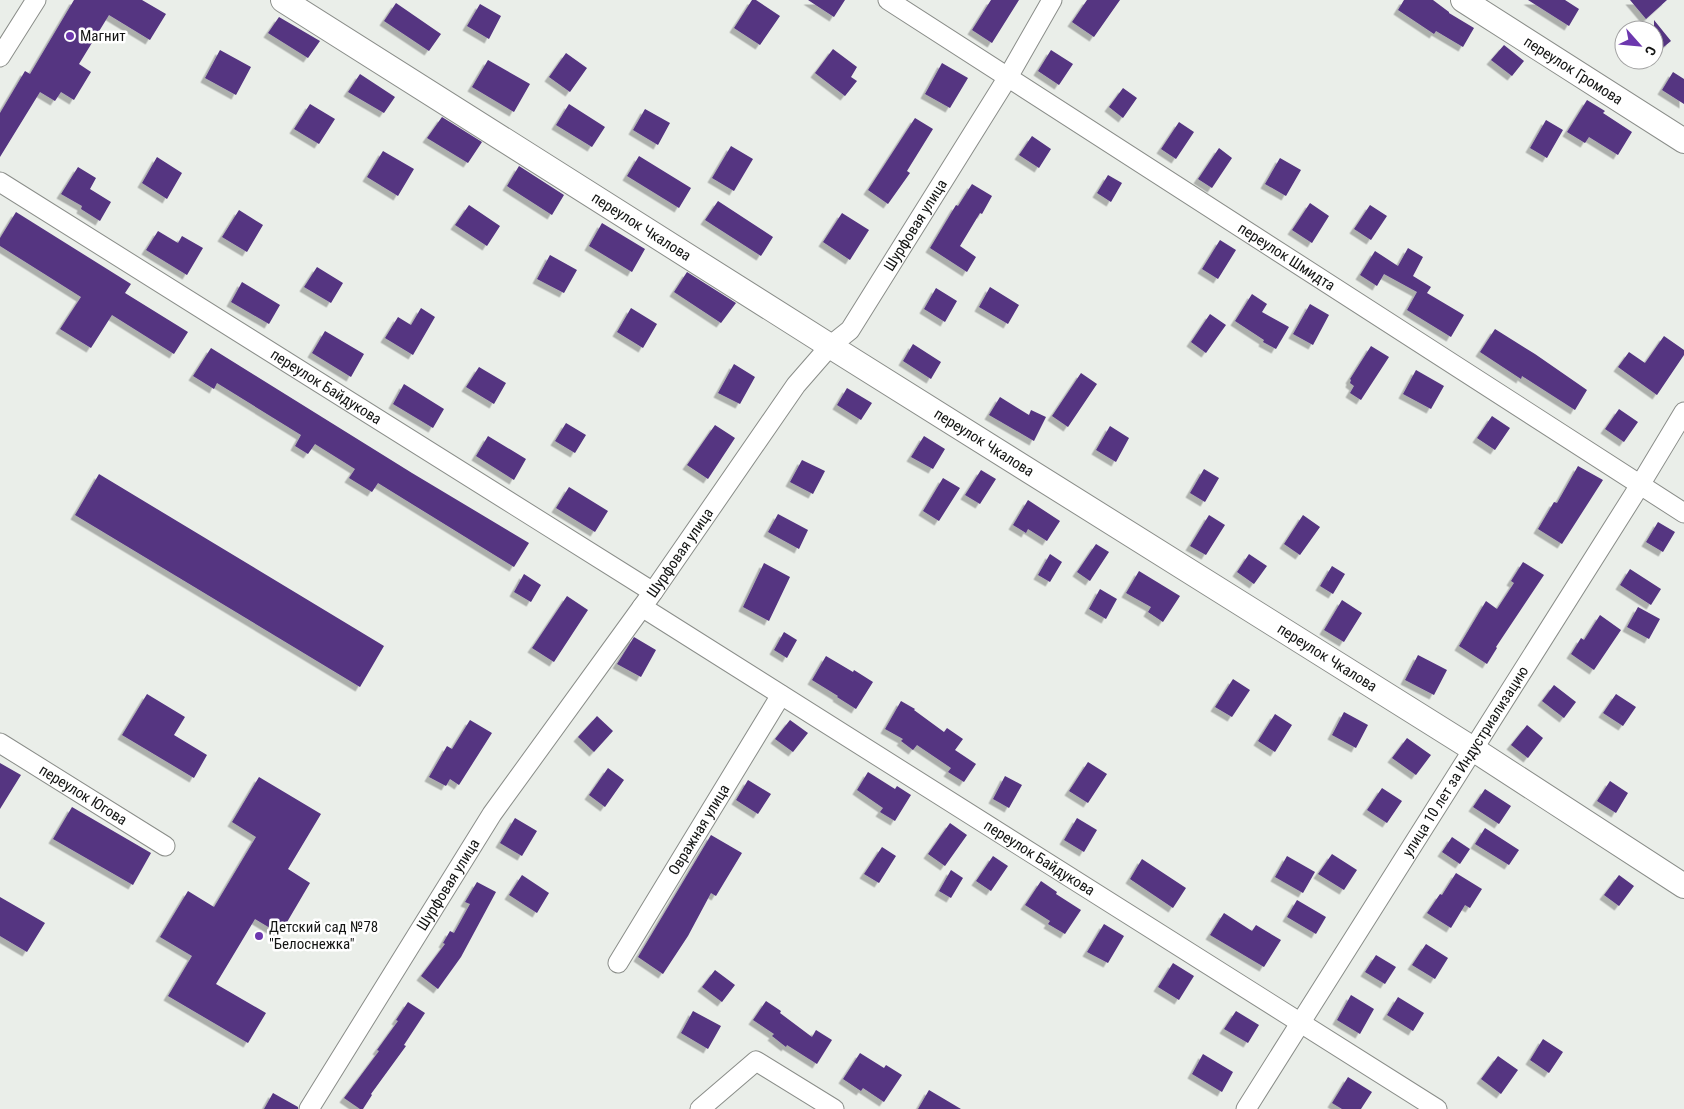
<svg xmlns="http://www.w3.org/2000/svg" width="1684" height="1109" font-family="'Roboto Condensed',sans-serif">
  <defs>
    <filter id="shadow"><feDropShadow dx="-4.5" dy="4.5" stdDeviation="0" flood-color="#0004"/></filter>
  </defs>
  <rect width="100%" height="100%" fill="#eaeee9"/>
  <path fill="#543481" filter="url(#shadow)" d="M74,0H142L166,14L150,40L109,15L79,64L91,72L74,100L61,92L55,101L40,92L0,157V113L25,71L30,74Z
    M752,0H756L780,16L760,45L734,28Z
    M808,0H845L834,17Z
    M991,0H1019L992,43L972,30Z
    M1087,0H1120L1094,37L1072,22Z
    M1404,0H1433L1449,12V13L1474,28L1463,47L1436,31L1434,34L1398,10Z
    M1528,0H1565L1579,9L1569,26Z
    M1630,0H1667L1646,19Z
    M396,3L441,34L429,51L384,21Z
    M480,4L501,16L489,39L467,26Z
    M279,17L320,41L308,58L268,33Z
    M1654,20L1671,41L1654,55Z
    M1504,45L1524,61L1512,76L1491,60Z
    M833,49L857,67L851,77L857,81L845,96L815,73Z
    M220,50L251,67L236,95L205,78Z
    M1051,50L1073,64L1059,85L1038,71Z
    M566,53L587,68L570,92L549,77Z
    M488,60L530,84L514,112L472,87Z
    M942,63L968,78L950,108L925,94Z
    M1673,72L1684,79V104L1662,90Z
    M360,74L395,97L384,113L348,92Z
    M1123,88L1137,98L1123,118L1109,107Z
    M1587,100L1605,111L1603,113L1632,132L1618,155L1589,137L1585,143L1567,132Z
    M310,104L335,119L319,144L294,129Z
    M569,104L605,127L592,147L556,125Z
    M645,109L670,123L658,145L633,130Z
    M442,117L482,142L468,163L427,138Z
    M915,118L933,129L907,171L910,173L888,204L868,190Z
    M1546,120L1563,130L1547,158L1530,148Z
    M1179,122L1194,132L1176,159L1161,149Z
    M1032,136L1051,149L1039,168L1019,155Z
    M731,146L753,159L734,191L712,178Z
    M1219,148L1232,158L1212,188L1198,179Z
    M383,151L414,169L398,196L367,177Z
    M639,156L691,188L679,208L627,176Z
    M157,157L182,173L167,199L142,183Z
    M1280,158L1301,170L1286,196L1265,184Z
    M519,166L564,195L552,215L507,186Z
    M78,167L96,178L90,189L111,202L100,221L81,209L82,206L61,194Z
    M1108,175L1122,183L1111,202L1097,193Z
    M972,184L992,196L982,214L980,213L960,246L976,257L967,272L930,248L956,205L958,206Z
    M718,201L773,237L761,256L705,220Z
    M1310,203L1329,216L1312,243L1292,230Z
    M469,205L500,226L487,246L455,225Z
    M1370,205L1387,216L1371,240L1354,229Z
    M239,210L263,225L247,252L222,237Z
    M16,212L131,284L125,293L188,332L174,354L112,315L91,348L60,329L81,297L0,246V238Z
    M842,213L869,230L850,260L823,242Z
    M602,223L645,249L632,272L589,246Z
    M158,231L178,243L182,236L203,248L187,275L146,250Z
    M1220,240L1236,250L1218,279L1202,269Z
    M1408,248L1423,257L1413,276L1431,287L1427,293L1464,315L1451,337L1407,310L1417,292L1384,274L1377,286L1360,275L1375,251L1398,266Z
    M550,255L577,270L564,293L537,279Z
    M317,267L343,283L331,303L304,287Z
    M687,272L736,303L721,323L674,292Z
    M242,282L280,305L269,324L231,302Z
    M990,287L1019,305L1008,324L979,307Z
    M936,288L957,301L945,322L924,309Z
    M1252,294L1267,304L1262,312L1289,327L1276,349L1263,342L1264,340L1235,321Z
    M1310,304L1329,315L1313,345L1293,334Z
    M421,308L435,317L413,355L385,338L398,317L411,325Z
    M631,308L657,324L643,348L617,332Z
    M1210,314L1226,325L1206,353L1191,342Z
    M1495,329L1535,354L1587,390L1575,410L1522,376L1521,379L1480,352Z
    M325,331L364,354L351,377L312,353Z
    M1664,336L1684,350V355L1657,395L1618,367L1629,352L1645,363Z
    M913,344L941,362L931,379L903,361Z
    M1371,346L1389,357L1361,400L1350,393L1354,386L1350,383L1351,380L1350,379Z
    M211,348L412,473L529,543L514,567L378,483L372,492L349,478L355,469L315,444L308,454L295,446L301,435L217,383L214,389L193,376Z
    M734,364L755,377L740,404L718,393Z
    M479,367L506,383L494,404L466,387Z
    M1416,370L1444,386L1431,409L1403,394Z
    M1081,373L1097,384L1068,427L1052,416Z
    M404,384L444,409L433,428L393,404Z
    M847,388L872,403L861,420L837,405Z
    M1000,397L1029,415L1031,410L1046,417L1034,441L989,415Z
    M1619,409L1638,422L1624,442L1605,429Z
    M1492,416L1510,428L1495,450L1477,438Z
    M566,423L586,435L575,453L555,441Z
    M715,425L735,438L708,479L687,465Z
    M1110,426L1129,438L1116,462L1096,450Z
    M488,436L526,459L514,480L476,456Z
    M924,436L945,449L933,469L911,457Z
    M802,460L825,471L813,494L790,482Z
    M1578,466L1603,480L1562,544L1538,529L1554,502L1557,503Z
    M1204,469L1219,478L1205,502L1190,493Z
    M981,470L996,479L980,504L965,495Z
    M99,474L384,646L360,687L75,515Z
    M943,478L960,488L939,521L923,511Z
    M569,487L608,511L595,532L556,508Z
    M1028,500L1060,521L1047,541L1028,529L1026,533L1013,525Z
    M778,514L808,530L799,549L768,532Z
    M1209,515L1225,525L1206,555L1190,546Z
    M1303,515L1320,527L1300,555L1284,544Z
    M1658,522L1675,532L1663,552L1646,542Z
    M1096,544L1109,552L1090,581L1077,572Z
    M1050,554L1062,562L1050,582L1038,575Z
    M1249,554L1267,566L1254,584L1237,572Z
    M1523,562L1544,575L1496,647L1497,648L1487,664L1459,646L1486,601L1497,609L1514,583L1511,581Z
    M764,563L790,577L769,621L743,607Z
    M1332,566L1345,574L1333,594L1320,586Z
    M1630,569L1661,589L1651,605L1620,585Z
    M1139,571L1180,596L1163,622L1148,612L1151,607L1126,593Z
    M524,574L541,585L531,602L514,592Z
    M1100,589L1117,599L1106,619L1089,609Z
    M567,596L588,610L554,662L532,648Z
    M1342,600L1362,613L1344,642L1324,630Z
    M1638,607L1660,619L1649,639L1627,627Z
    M1600,615L1621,630L1594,670L1571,654L1581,638L1584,640Z
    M784,632L797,640L787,658L774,650Z
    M634,637L656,650L641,677L617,664Z
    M1418,655L1447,670L1434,695L1405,680Z
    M826,656L853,672L854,670L873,682L856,709L837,697L838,696L812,680Z
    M1233,679L1250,690L1232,717L1215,707Z
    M1554,685L1576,702L1564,718L1542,701Z
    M147,694L185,717L174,735L207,755L194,778L122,735Z
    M1616,694L1636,707L1623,726L1603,713Z
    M901,701L915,709L914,710L944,732L947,728L963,739L955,750L976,764L964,782L948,772L951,768L917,745L913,750L901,741L903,739L885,729Z
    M1344,712L1368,725L1356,748L1332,735Z
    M1275,714L1292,725L1275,752L1258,741Z
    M597,716L613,731L594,752L578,737Z
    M470,720L492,733L459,785L450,779L446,786L429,777L447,746L452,749Z
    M790,720L808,733L793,752L775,739Z
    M1527,725L1543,738L1528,758L1511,745Z
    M1407,738L1431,755L1416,775L1392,758Z
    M1088,762L1107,774L1088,803L1069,791Z
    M0,763L21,775L0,809Z
    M608,768L624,780L605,807L589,795Z
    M868,772L895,789L897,786L911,795L895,821L880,812L883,808L857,790Z
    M1005,776L1022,785L1009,808L993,799Z
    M259,777L321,814L288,869L310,883L280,934L255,919L216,984L266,1013L248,1043L168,996L192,956L160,937L188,891L214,907L256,837L232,822Z
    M748,780L771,794L758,814L736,800Z
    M1610,781L1628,793L1616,813L1597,801Z
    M1382,788L1402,801L1387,823L1367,810Z
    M1485,789L1511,806L1499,824L1473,807Z
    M72,807L151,853L133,885L53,839Z
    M515,818L537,831L522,856L500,843Z
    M1077,818L1097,830L1084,852L1064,840Z
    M950,823L967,835L945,866L928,854Z
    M1485,828L1519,850L1509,865L1475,844Z
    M711,835L742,853L716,896L711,893L688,936L663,974L638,957Z
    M1452,837L1470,849L1460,864L1442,852Z
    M882,847L896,856L879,883L864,874Z
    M1332,854L1357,870L1344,890L1318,874Z
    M993,856L1008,866L991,891L976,881Z
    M1287,856L1315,872L1303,893L1275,877Z
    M1142,859L1186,888L1173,908L1130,879Z
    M951,870L963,878L951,898L939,891Z
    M1456,873L1482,889L1470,908L1465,905L1451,928L1427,913L1440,894L1442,895Z
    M522,875L549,893L537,913L509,895Z
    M1619,875L1634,886L1619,906L1604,895Z
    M1041,881L1057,892L1056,894L1081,910L1065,934L1048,924L1050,921L1025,905Z
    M477,882L496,892L461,957L438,989L421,976L445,944L443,943L450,931L454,933L470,904L465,902Z
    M0,897L45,923L27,952L0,936Z
    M1297,900L1326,917L1316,934L1287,917Z
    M1224,913L1252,931L1256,925L1281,940L1264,967L1210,935Z
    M1104,924L1124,936L1108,963L1087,952Z
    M1426,944L1448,958L1435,979L1412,965Z
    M1376,955L1396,967L1385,984L1365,972Z
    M1173,963L1194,976L1179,1000L1158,987Z
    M715,970L735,985L722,1002L702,987Z
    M1351,995L1374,1009L1360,1034L1337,1020Z
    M1398,997L1424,1013L1413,1031L1387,1015Z
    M766,1001L781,1011L780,1013L812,1037L816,1030L832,1040L817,1064L787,1045L786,1047L772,1036L774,1034L753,1020Z
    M408,1002L425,1013L404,1045L406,1046L371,1094L372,1095L363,1109H360L344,1098L379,1051L377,1050L398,1021L396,1020Z
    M693,1011L721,1026L708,1049L681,1033Z
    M1236,1011L1259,1025L1248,1043L1224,1029Z
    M1543,1039L1563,1052L1549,1073L1530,1060Z
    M860,1053L884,1068L886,1065L902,1075L884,1102L863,1088L861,1091L843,1079Z
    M1203,1054L1233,1072L1222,1092L1192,1074Z
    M1498,1056L1518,1070L1501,1094L1481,1079Z
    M1348,1077L1372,1092L1361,1109H1342L1332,1103Z
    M929,1090L961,1109H918Z
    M273,1093L298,1107V1109H264Z"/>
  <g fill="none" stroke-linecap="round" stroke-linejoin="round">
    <defs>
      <g id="minor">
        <path id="s1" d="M888,0L1684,513"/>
        <path d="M0,57L36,0"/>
        <path id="s2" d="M0,182L653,592"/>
        <path id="s3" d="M642,607L1437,1109"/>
        <path id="s4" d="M0,743L165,846"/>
        <path id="s5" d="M618,963L781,695"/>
        <path id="s6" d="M309,1109L492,814L653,592L796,385L830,346L850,330L1008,77L1052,0"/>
        <path d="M700,1109L756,1061L834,1109"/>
        <path id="s7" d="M1246,1109L1640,485L1684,412"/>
      </g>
      <g id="tertiary">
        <path id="s8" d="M283,0L830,346L1473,749L1684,886"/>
        <path id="s9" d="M1463,0L1684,141"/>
      </g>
    </defs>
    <use href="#minor" stroke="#8a8d89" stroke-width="21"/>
    <use href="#tertiary" stroke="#8a8d89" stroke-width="26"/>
    <use href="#minor" stroke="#fff" stroke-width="19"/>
    <use href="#tertiary" stroke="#fff" stroke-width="24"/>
  </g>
  <g fill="#6c37ae" stroke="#fff" stroke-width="2">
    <circle cx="70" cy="36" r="5"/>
    <circle cx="259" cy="936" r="5"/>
  </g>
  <g text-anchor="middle" stroke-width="5" stroke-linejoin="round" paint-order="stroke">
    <g font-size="15" fill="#141514" stroke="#fff" text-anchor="start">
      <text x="80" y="41">Магнит</text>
      <text x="269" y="932">Детский сад №78<tspan x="269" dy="17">"Белоснежка"</tspan></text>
    </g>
    <g font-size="15" fill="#141514" stroke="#fff">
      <text dy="5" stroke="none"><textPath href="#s9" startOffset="131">переулок Громова</textPath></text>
      <text dy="5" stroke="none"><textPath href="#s6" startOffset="1074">Шурфовая улица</textPath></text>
      <text dy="5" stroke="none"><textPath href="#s8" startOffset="424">переулок Чкалова</textPath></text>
      <text dy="5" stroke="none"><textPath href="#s1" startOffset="474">переулок Шмидта</textPath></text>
      <text dy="5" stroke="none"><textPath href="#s2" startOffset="385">переулок Байдукова</textPath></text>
      <text dy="5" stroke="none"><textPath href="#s8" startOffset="829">переулок Чкалова</textPath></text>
      <text dy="5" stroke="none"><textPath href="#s6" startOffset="669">Шурфовая улица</textPath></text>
      <text dy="5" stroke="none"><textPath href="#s8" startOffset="1234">переулок Чкалова</textPath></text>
      <text dy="5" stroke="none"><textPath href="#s7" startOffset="411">улица 10 лет за Индустриализацию</textPath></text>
      <text dy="5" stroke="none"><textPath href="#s4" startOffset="98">переулок Югова</textPath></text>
      <text dy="5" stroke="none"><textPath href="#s5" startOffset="156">Овражная улица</textPath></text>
      <text dy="5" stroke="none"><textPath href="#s3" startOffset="470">переулок Байдукова</textPath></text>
      <text dy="5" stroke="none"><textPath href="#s6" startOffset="264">Шурфовая улица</textPath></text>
    </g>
  </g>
  <g transform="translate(1639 45) rotate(117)"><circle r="24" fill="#ffffff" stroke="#a1a1a1"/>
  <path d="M0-4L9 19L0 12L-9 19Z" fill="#6c37ae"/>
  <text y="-8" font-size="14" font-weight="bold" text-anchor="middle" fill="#141514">С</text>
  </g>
</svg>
